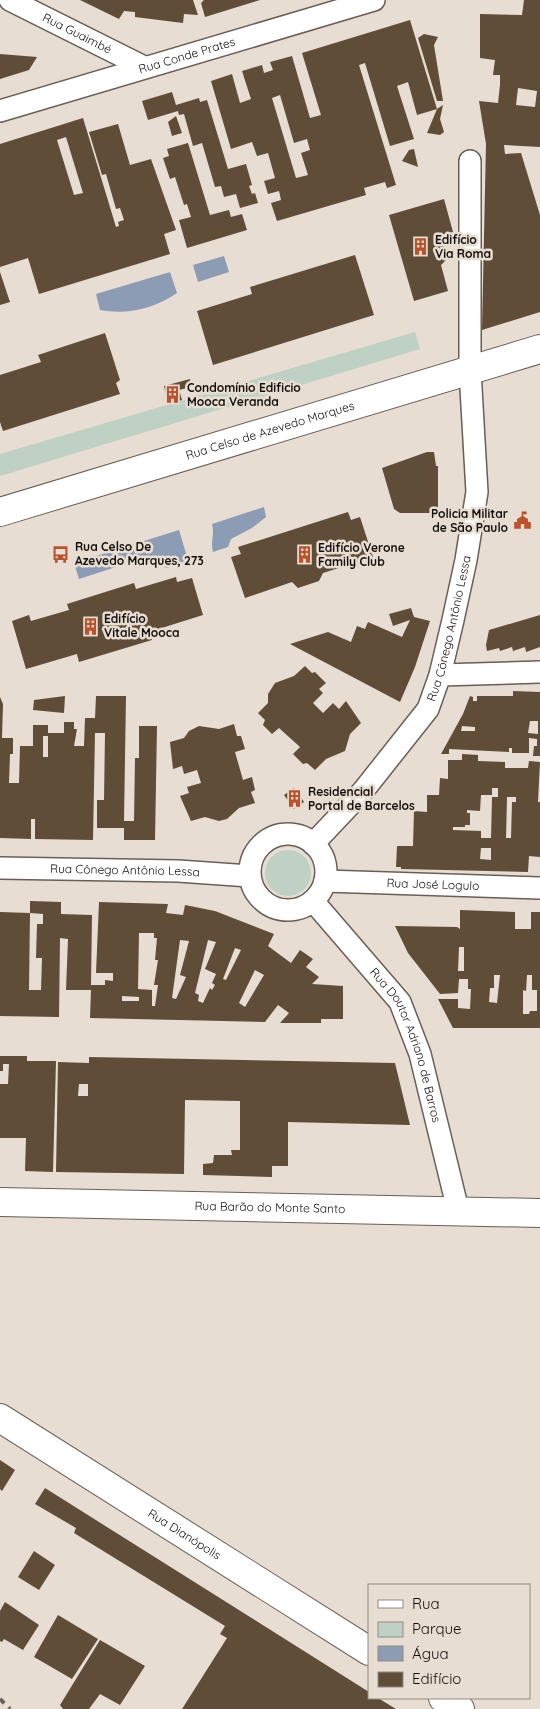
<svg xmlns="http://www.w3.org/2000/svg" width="540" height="1709" font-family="Quicksand,sans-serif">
  <rect width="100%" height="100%" fill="#e7ddd2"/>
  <path fill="#bed1c4" d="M415,332L420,349L0,476V454Z
    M265 873a23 23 0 1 1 46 0a23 23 0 1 1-46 0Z"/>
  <path fill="#8d9cb5" d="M224,256L229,272L198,282L193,265Z
    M170,272L177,293C154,309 127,315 100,310L96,294Z
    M264,507L266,517L252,528L231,539L228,547L213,552C210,542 215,534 212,524Z
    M179,530L188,560L167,568L147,557L79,579L74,563Z"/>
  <path fill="#5f4d37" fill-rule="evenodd" d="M80,0H193L198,15L184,14L183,23L135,17V12L124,11L119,19Z
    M204,0H260L205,17L201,3Z
    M524,0H540V147L504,145L505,154L521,153L540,215V312L482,330L486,144L479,101L498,103L500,85V75H493L495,60L480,58V14L522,15ZM518,88L537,91L535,107L516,105Z
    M410,20L437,109L443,105L440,119L444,132L440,135L427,133L437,109L417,115L408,82L397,86L414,139L390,146L365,63L359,65L396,185L387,188L385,182L364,188L366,195L277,221L271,203L281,200L279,191L268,194L264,181L275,178L268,153L257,156L252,142L231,149L211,81L232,74L240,103L251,99L242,71L262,65L264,73L273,70L270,62L292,56L310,118L321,115L302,53ZM280,95L294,143L307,139L310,150L301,153L308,175L296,178L272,98Z
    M424,34L438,37L434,45L443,101H437L418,38Z
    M0,54L37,57L29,70L0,79Z
    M172,92L176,105L199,98L200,102L207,100L228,169L246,164L252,185L249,186L252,194L255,193L258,203L240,208L236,194L224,197L221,186L215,187L202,143L193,146L184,114L179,115L178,111L148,120L142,101Z
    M176,116L182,133L172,136L168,122Z
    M83,118L116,227L119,226L118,222L124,220L120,208L116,209L106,174L102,175L89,132L118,124L130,165L151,159L176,230L164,234L170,254L39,294L28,258L0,267V144ZM66,137L83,193L74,195L57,140Z
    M188,143L210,215L229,210L231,217L242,214L247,230L187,248L179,220L191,217L187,204L184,205L175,177L170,179L163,158L169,156L167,149Z
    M414,149L418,167L402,161L409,150Z
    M444,199L453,232L440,235L447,259L441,265L448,291L414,301L389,215Z
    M355,255L374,315L213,365L197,311L252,294L250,287Z
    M0,272L10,302L0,305Z
    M105,333L120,380L116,383L120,394L3,431L0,422V375L41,362L38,355Z
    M190,379L191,387L179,390L182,400L168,404L164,386Z
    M427,452H434L436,466H438V513H400L394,509L382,468Z
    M348,512L351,520L360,517L373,557L323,573L319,581L298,588L292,582L245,598L231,557L241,554L238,547Z
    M176,577L177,582L192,578L203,615L149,632L152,640L79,662L77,654L26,669L12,621L29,615L31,621L69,610L67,604L134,583L136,589Z
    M411,608L414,617L430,621L415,667L400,702L290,644L328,632L351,642L357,626L365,629L368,622L402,637L410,620L393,626L389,614Z
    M540,615V647L526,652L525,647L513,651L512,647L500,651L499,648L487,651L486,645L489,630Z
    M305,666L312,673L315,672L326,683L319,689L323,693L313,703L323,713L333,703L339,709L346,701L361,723L350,734L345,751L326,759L315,770L307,763L303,764L293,754L300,747L279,728L272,734L263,725L265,720L258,713L268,703V694L275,683L294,676Z
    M513,691L540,692V756H533L534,746H537V739L529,738V753H512V748H509V752L449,749V754H441L463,714L470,696L473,697V701H477V696H513ZM530,721H538V734L528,733ZM462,726L475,727V731H461Z
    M65,696L64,713L33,710L34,700Z
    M96,696H126L124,821H134L135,758H139V726H157L155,840H124V828H97V800H104L105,733H95L93,840L35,839V819H31V839L0,838V697L3,704L2,738H13V754H10L9,783H19L20,746H33V725H48V733H64V722H74V729H77L74,746H84L85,718H95ZM43,736H48V757H43Z
    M234,724L237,736H241L245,749L235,752L243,780L252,777L255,790L251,792L255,803L239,808L227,819L219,821L205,817L191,821L180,796L189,793L187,787L201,783L197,770L184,774L182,766L173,769L170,742L184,738L189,731L199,726L219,729Z
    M462,754L478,755V761L505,762V768H528L529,761L540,762L538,802H540V857L529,856L528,872L401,869V867H396L397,846H413L414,811L427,812V795H439L440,778L448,779V760H462ZM492,788H498V797H492L491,838H481V831L453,830V827H465V825H470V813H467V810L480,811L481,795H492ZM507,797H516V802H512L511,838H506ZM481,848H491V860L480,859Z
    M294,788L304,802L294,809L284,795Z
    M30,901L61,902V914L92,915L91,985H105V980L113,981V973H96L99,902L168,904L166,913L183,915L185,905L215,911L274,934L268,946L291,963L300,950L313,959L306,967L319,977L312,984L343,986V1019H321V1023H280L289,1013L278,1005L265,1022L90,1018L91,990H66L68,939L60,938L59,1017L0,1016V912L30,913L29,990H41L42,958H36L37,924H43V914L30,913ZM139,933H154V938H157L155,960H158L154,985H158L155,1006H152V990L138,989ZM180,940L189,941L180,975L186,977L176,999L172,998ZM208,940L216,942L205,969L216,974L212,983L215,985L212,990L210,988L203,1003L198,1001L199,995L195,993ZM235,948L241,950L226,980L223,979ZM255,970L264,975L245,1007L239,1003ZM122,996L139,997V1001H122Z
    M460,910L515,912V929H531V912H540V1028H453L438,999H458V1008L470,1009L471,989H468V979H459L458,993L440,994L408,953L395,926L457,927L460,929ZM459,947H464V971H458ZM494,975H500L497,1003L489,1002L490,988H494ZM527,975H532V990H537V1011H530L529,1014H523V990L526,991Z
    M0,1056H27V1061H56L53,1172L25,1171L26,1138H0V1084H8L9,1064H3V1071H0Z
    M89,1057L395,1063L410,1125L288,1122V1166H272V1177L203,1175V1164L213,1163L214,1155H232L231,1150H240V1101L185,1100L184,1174L56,1172L58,1062L89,1063ZM79,1084H88V1096H78Z
    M0,1460L15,1470L2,1491L0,1489Z
    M45,1488L369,1692V1698H378L396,1709H182L227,1638L220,1634L225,1626L74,1533L76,1528L35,1504Z
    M34,1551L55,1565L39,1590L18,1577Z
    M5,1602L39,1625L23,1650L4,1639L2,1642L0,1641V1611Z
    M58,1615L98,1639L72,1679L34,1657Z
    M100,1640L145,1666L120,1705L100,1694L89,1709H63L60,1705Z"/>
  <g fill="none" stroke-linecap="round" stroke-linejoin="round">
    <defs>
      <g id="street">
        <path id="s1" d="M10,0L144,67"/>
        <path id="s2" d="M0,111L374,0"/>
        <path d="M440,675L540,672"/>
        <circle cx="288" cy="872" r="38"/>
        <path id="s3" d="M313,844L363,791L428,709L440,675L453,620L466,560L477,492L470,371V161"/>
        <path id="s4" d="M0,868L178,871L250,876"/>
        <path id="s5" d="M325,881L540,888"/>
        <path id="s6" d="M313,901L400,1002L420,1054L458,1210"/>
      </g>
      <g id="secondary">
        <path id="s7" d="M0,512L540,349"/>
        <path id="s8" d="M0,1202L540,1213"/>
        <path id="s9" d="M0,1418L369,1651"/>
        <path d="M443,1698L460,1709"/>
      </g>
    </defs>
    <use href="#street" stroke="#685f56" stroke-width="24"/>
    <use href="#secondary" stroke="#685f56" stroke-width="30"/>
    <use href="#street" stroke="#fff" stroke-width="21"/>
    <use href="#secondary" stroke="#fff" stroke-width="28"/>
    <path stroke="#6a635d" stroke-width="4" stroke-dasharray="6 6" stroke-linecap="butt" d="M0,1699L10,1709"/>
  </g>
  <defs>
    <symbol id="building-bare" viewBox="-9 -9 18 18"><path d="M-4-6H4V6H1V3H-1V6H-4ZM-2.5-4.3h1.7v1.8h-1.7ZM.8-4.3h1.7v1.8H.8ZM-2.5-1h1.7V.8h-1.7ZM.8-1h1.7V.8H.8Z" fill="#ba522c" stroke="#e7ddd2" stroke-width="2.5" paint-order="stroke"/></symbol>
    <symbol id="civic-bare" viewBox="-9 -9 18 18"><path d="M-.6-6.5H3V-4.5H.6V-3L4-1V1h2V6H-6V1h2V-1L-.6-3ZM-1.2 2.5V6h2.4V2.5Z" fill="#ba522c" stroke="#e7ddd2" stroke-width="2.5" paint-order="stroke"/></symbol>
    <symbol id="bus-bare" viewBox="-9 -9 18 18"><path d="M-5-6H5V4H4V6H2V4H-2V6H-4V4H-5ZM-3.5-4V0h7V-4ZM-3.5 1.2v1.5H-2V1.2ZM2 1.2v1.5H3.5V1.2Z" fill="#ba522c" stroke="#e7ddd2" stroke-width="2.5" paint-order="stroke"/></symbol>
  </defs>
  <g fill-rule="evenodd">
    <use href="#building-bare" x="408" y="234" width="25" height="25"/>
    <use href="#building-bare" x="160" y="382" width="25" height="25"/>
    <use href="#civic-bare" x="510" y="508" width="25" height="25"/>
    <use href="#bus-bare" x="48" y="542" width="25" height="25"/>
    <use href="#building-bare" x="292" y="542" width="25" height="25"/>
    <use href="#building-bare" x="78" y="614" width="25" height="25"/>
    <use href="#building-bare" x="282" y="786" width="25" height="25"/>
  </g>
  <g text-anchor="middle" stroke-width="5" stroke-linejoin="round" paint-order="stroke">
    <g font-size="12" fill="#130f0c" stroke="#e7ddd2">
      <text dy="4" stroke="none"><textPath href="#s1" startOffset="75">Rua Guaimbé</textPath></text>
      <text dy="4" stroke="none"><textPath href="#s2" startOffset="195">Rua Conde Prates</textPath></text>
      <text dy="4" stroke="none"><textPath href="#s7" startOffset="282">Rua Celso de Azevedo Marques</textPath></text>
      <text dy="4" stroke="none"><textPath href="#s3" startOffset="261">Rua Cônego Antônio Lessa</textPath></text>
      <text dy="4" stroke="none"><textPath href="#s4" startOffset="125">Rua Cônego Antônio Lessa</textPath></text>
      <text dy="4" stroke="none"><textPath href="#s5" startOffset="108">Rua José Logulo</textPath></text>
      <text dy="4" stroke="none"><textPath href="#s6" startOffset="175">Rua Doutor Adriano de Barros</textPath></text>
      <text dy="4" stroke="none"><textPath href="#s8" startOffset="270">Rua Barão do Monte Santo</textPath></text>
      <text dy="4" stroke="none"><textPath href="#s9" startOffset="218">Rua Dianópolis</textPath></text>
    </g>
    <g font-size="12" font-weight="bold" fill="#130f0c" stroke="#e7ddd2" text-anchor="start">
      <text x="435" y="244">Edifício<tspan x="435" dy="14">Via Roma</tspan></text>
      <text x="187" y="392">Condomínio Edificio<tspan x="187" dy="14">Mooca Veranda</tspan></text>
      <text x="508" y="518" text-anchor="end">Policia Militar<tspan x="508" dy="14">de São Paulo</tspan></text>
      <text x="75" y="551">Rua Celso De<tspan x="75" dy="14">Azevedo Marques, 273</tspan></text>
      <text x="318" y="552">Edifício Verone<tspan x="318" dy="14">Family Club</tspan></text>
      <text x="104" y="623">Edifício<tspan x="104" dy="14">Vitale Mooca</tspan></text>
      <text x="308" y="796">Residencial<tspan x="308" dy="14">Portal de Barcelos</tspan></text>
    </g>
  </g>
  <rect x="368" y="1584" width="162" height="115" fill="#e7ddd2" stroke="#928b83"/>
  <rect x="378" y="1600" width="25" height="8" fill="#ffffff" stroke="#928b83"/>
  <text x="412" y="1609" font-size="15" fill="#130f0c">Rua</text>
  <rect x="378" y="1622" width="25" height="15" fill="#bed1c4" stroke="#928b83"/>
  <text x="412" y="1634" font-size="15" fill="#130f0c">Parque</text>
  <rect x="378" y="1646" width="25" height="15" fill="#8d9cb5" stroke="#928b83"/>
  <text x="412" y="1659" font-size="15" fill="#130f0c">Água</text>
  <rect x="378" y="1672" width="25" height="15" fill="#5f4d37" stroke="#928b83"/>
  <text x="412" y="1684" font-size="15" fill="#130f0c">Edifício</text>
</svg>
